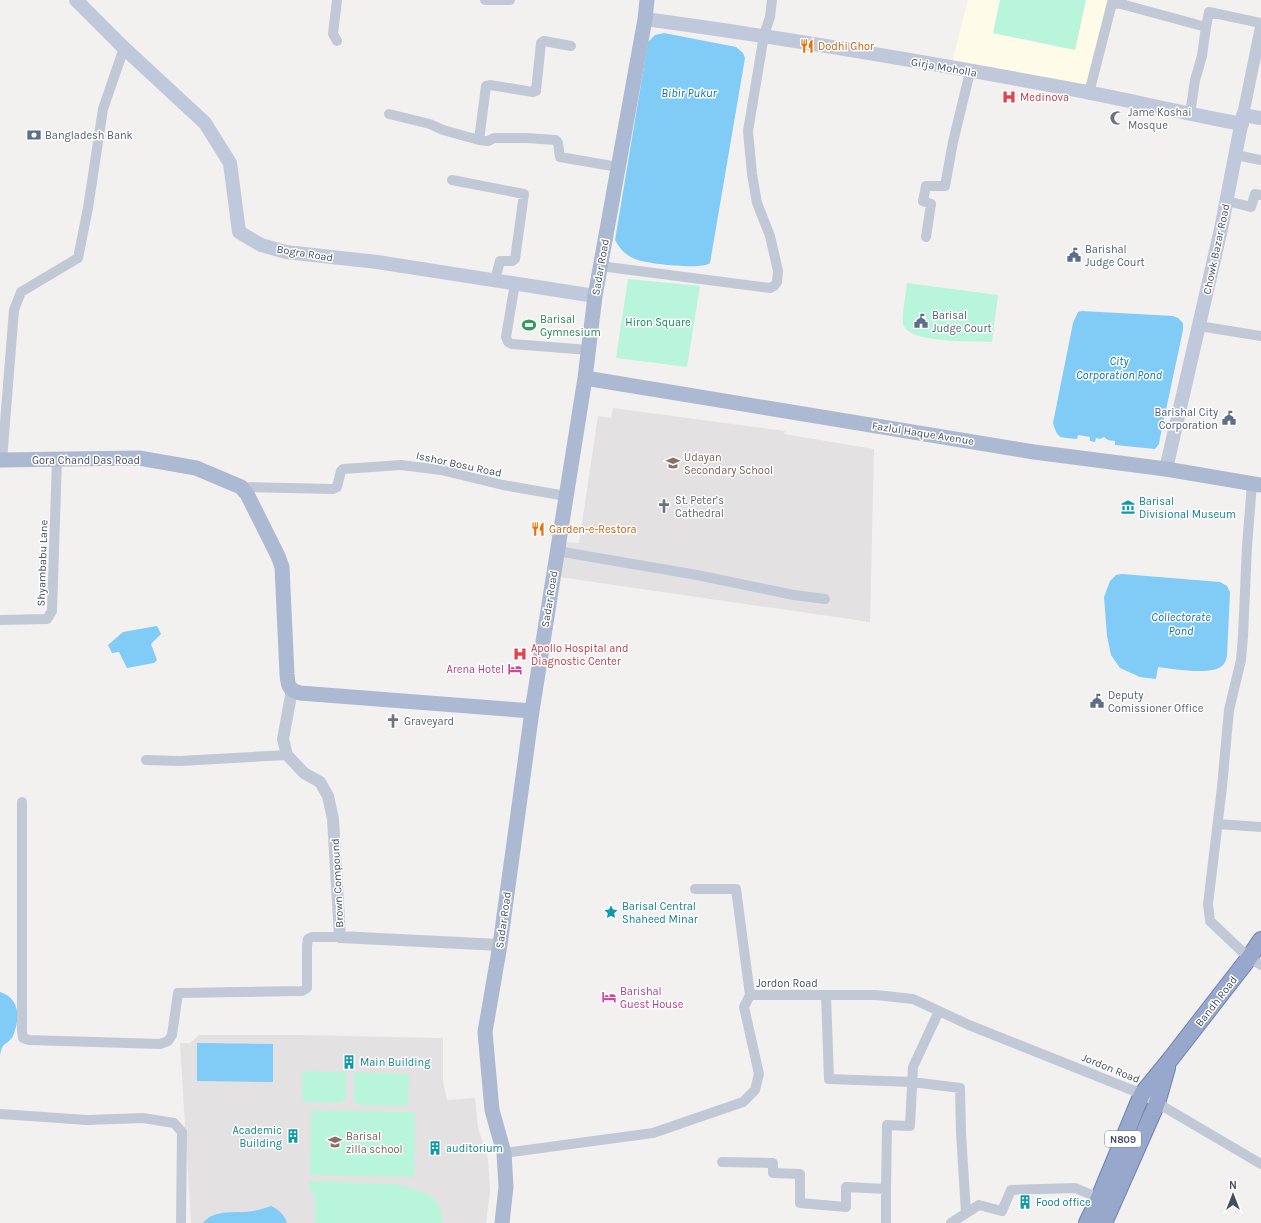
<svg xmlns="http://www.w3.org/2000/svg" width="1261" height="1223" font-family="Karla,sans-serif">
  <rect width="100%" height="100%" fill="#f3f0f0"/>
  <path fill="#fefbe8" d="M968,0H1000L993,33L1075,50L1086,0H1107L1090,88L952,63Z"/>
  <path fill="#e4e1e2" d="M613,408L785,431L784,434L874,449L870,622L559,577L564,542L579,543L598,416L611,418Z
    M199,1035H298L443,1038V1081L447,1100L475,1098L478,1128L488,1159L490,1191L486,1223H191L180,1043H190Z"/>
  <path fill="#b9f5da" d="M1000,0H1086L1075,50L993,33Z
    M628,279L700,286L687,367L616,358Z
    M907,283L998,295L992,342C975,341 905,344 903,323C902,314 906,293 907,283Z
    M303,1071L346,1072V1099L339,1103L302,1102Z
    M354,1072L409,1074L408,1106L357,1105L354,1100Z
    M311,1110L415,1112L414,1177L310,1175Z
    M309,1181L394,1184L413,1189L432,1196L440,1209L443,1223H315V1193H310Z"/>
  <path fill="#81cbf7" d="M664,33L736,47L743,53L745,58L710,263C702,270 650,264 638,260C628,257 620,250 615,240L648,42L655,35Z
    M1082,311L1173,316L1178,318L1183,323V330L1160,438L1159,444L1155,449L1115,445V441L1108,440L1104,437L1100,439L1096,438L1095,442L1090,441V437L1078,435L1077,439C1060,437 1058,440 1053,423L1073,323L1078,312Z
    M1122,574L1220,582L1227,586L1230,592L1227,656C1226,659 1225,663 1223,665C1214,676 1172,669 1158,667L1156,679L1140,677L1120,668L1111,655L1107,636L1104,597L1110,581L1116,575Z
    M157,626L161,634L151,644L157,660L154,663L127,668L119,652L112,653L108,645L123,632Z
    M0,992C16,997 20,1011 16,1027C15,1029 14,1034 13,1036C7,1046 2,1041 0,1056Z
    M197,1043L273,1044V1082L197,1081Z
    M271,1206C278,1209 285,1215 287,1223H203C215,1208 236,1214 253,1211C259,1210 265,1208 271,1206Z"/>
  <g fill="none" stroke-linecap="round" stroke-linejoin="round">
    <defs>
      <path id="trunk" d="M1087,1223L1099,1198L1142,1094L1169,1061L1249,958L1261,940
        M1104,1223L1157,1103L1167,1068"/>
    </defs>
    <use href="#trunk" stroke="#6d82b0" stroke-width="18"/>
    <path stroke="#c2c9d6" stroke-width="10" d="M485,0H510
      M1121,4L1206,27L1209,12L1261,23
      M337,41L333,34L337,0
      M1089,93L1112,3L1121,4L1122,0
      M389,114L430,124L443,130L479,140L488,141L494,138H526L556,140L558,143L560,157L618,167
      M1190,114L1195,80L1202,56L1206,27
      M479,140L486,86L490,85L533,92L536,91L541,43L544,41L571,46
      M1236,155L1261,160
      M452,180L524,194L515,259L512,261H500L495,280
      M1227,201L1251,207L1255,194L1261,195
      M926,237L931,204L923,201L926,186H945L953,142L970,72
      M600,266L770,288L774,286L777,282L778,271L770,236L757,203L752,174L748,131L764,35L770,17L772,0
      M515,283L506,337L508,342L512,344L589,350
      M1199,326L1261,336
      M2,460L14,310L21,292L78,258L88,208L103,109L124,48
      M1252,484L1247,546L1243,636L1241,660L1229,710L1222,787L1208,904L1210,921L1249,958L1261,965
      M241,487L333,489L337,487L341,471L343,469L401,465L441,470L503,485L566,496
      M557,551L697,575L794,595L825,599
      M0,620L47,619L52,611L57,459
      M146,760L180,761L287,755
      M22,802V1031L23,1038L29,1040L160,1044L168,1041L172,1035L178,993L302,991L307,988V946L308,939L312,937H340
      M1218,824L1261,827
      M695,889H736L750,995
      M826,995L829,1079L912,1082L960,1088L961,1133L966,1213
      M0,1114L87,1120L143,1118L174,1123L182,1132L181,1223
      M504,1153L653,1133L743,1102L755,1090L759,1074L744,1007L750,995H876L913,999L969,1025L1142,1094L1261,1164
      M722,1162L773,1163V1173L800,1174V1203L846,1207V1187L886,1189V1223
      M886,1189L887,1125L910,1126L913,1067L939,1011
      M951,1223L979,1205L1002,1211L1011,1190L1075,1188L1099,1198"/>
    <path stroke="#c2c9d6" stroke-width="12" d="M1243,115L1261,27
      M292,690L283,739L287,755L304,773L320,782L328,796L333,819L340,937L500,945"/>
    <path stroke="#c0c9db" stroke-width="14" d="M76,0L124,48L205,123L230,163L239,232L261,245L286,252L377,262L595,296
      M645,19C786,38 926,62 1066,88C1124,99 1183,113 1242,124
      M1166,469L1221,229L1243,115L1261,118"/>
    <path stroke="#acb9d2" stroke-width="15" d="M585,378L1034,452L1166,469L1261,485
      M0,460L139,458L196,468L241,487L247,494L278,556L282,567L287,674C288,686 288,689 300,693L532,711
      M502,1223L506,1187L504,1153L492,1110L485,1032L500,945L532,711L585,378L595,296L645,19L647,0"/>
    <use href="#trunk" stroke="#97a8cc" stroke-width="16"/>
  </g>
  <defs>
    <symbol id="restaurant-bare" viewBox="-9 -9 18 18"><path d="M-5-6h1v4h1v-4h1v4h1v-4h1v5L-1.5 .5V6h-2V.5L-5-1ZM5-6V6H3V1.5H1.5Q1.5-4 5-6Z" fill="#e8710a" stroke="#fff" stroke-width="2.5" paint-order="stroke"/></symbol>
    <symbol id="hospital-bare" viewBox="-9 -9 18 18"><path d="M-5-5h3v3.5h4V-5h3V5h-3V1.5h-4V5h-3Z" fill="#e0444e" stroke="#fff" stroke-width="2.5" paint-order="stroke"/></symbol>
    <symbol id="mosque-bare" viewBox="-9 -9 18 18"><path d="M3.5-4.9A6 6 0 1 0 3.5 4.9A5 5 0 1 1 3.5-4.9Z" fill="#6b7280" stroke="#fff" stroke-width="2.5" paint-order="stroke"/></symbol>
    <symbol id="bank-bare" viewBox="-9 -9 18 18"><path d="M-6-4H6V4H-6ZM0-2.3a2.3 2.3 0 1 0 0 4.6a2.3 2.3 0 1 0 0-4.6Z" fill="#5c6f8a" stroke="#fff" stroke-width="2.5" paint-order="stroke"/></symbol>
    <symbol id="civic-bare" viewBox="-9 -9 18 18"><path d="M-.6-6.5H3V-4.5H.6V-3L4-1V1h2V6H-6V1h2V-1L-.6-3ZM-1.2 2.5V6h2.4V2.5Z" fill="#5c6f8a" stroke="#fff" stroke-width="2.5" paint-order="stroke"/></symbol>
    <symbol id="stadium-bare" viewBox="-9 -9 18 18"><path d="M0-5a6.5 5 0 1 0 0 10a6.5 5 0 1 0 0-10ZM-3.5-1.8h7v3.6h-7Z" fill="#2e9e5b" stroke="#fff" stroke-width="2.5" paint-order="stroke"/></symbol>
    <symbol id="school-bare" viewBox="-9 -9 18 18"><path d="M0-5L7-2L0 1L-7-2ZM-4 1L0 2.5L4 1V4Q0 6-4 4Z" fill="#8d6e63" stroke="#fff" stroke-width="2.5" paint-order="stroke"/></symbol>
    <symbol id="church-bare" viewBox="-9 -9 18 18"><path d="M-1.2-6h2.4v3.5h3.3v2.4h-3.3V6h-2.4V-.1h-3.3v-2.4h3.3Z" fill="#6b7280" stroke="#fff" stroke-width="2.5" paint-order="stroke"/></symbol>
    <symbol id="museum-bare" viewBox="-9 -9 18 18"><path d="M0-6L6-3V-2H-6V-3ZM-5-1h2V3h-2ZM-1-1h2V3h-2ZM3-1h2V3H3ZM-6 4H6V6H-6Z" fill="#0f9aa8" stroke="#fff" stroke-width="2.5" paint-order="stroke"/></symbol>
    <symbol id="hotel-bare" viewBox="-9 -9 18 18"><path d="M-6-4.5h1.5V1H6V5H4.5V3h-9V5H-6ZM-4 0a1.8 1.8 0 1 1 3.6 0ZM.5 0V-2.5h3Q6-2.5 6 0Z" fill="#d1479c" stroke="#fff" stroke-width="2.5" paint-order="stroke"/></symbol>
    <symbol id="sight-bare" viewBox="-9 -9 18 18"><path d="M0-6L1.8-2.2L6-1.7L2.9 1.2L3.7 5.4L0 3.3L-3.7 5.4L-2.9 1.2L-6-1.7L-1.8-2.2Z" fill="#0f9aa8" stroke="#fff" stroke-width="2.5" paint-order="stroke"/></symbol>
    <symbol id="building-bare" viewBox="-9 -9 18 18"><path d="M-4-6H4V6H1V3H-1V6H-4ZM-2.5-4.3h1.7v1.8h-1.7ZM.8-4.3h1.7v1.8H.8ZM-2.5-1h1.7V.8h-1.7ZM.8-1h1.7V.8H.8Z" fill="#0f9aa8" stroke="#fff" stroke-width="2.5" paint-order="stroke"/></symbol>
  </defs>
  <g fill-rule="evenodd">
    <use href="#restaurant-bare" x="797" y="36" width="20" height="20"/>
    <use href="#hospital-bare" x="999" y="87" width="20" height="20"/>
    <use href="#mosque-bare" x="1107" y="108" width="20" height="20"/>
    <use href="#bank-bare" x="24" y="125" width="20" height="20"/>
    <use href="#civic-bare" x="1064" y="245" width="20" height="20"/>
    <use href="#civic-bare" x="911" y="311" width="20" height="20"/>
    <use href="#stadium-bare" x="519" y="315" width="20" height="20"/>
    <use href="#civic-bare" x="1219" y="408" width="20" height="20"/>
    <use href="#school-bare" x="663" y="453" width="20" height="20"/>
    <use href="#church-bare" x="654" y="496" width="20" height="20"/>
    <use href="#museum-bare" x="1118" y="497" width="20" height="20"/>
    <use href="#restaurant-bare" x="528" y="519" width="20" height="20"/>
    <use href="#hospital-bare" x="510" y="644" width="20" height="20"/>
    <use href="#hotel-bare" x="505" y="659" width="20" height="20"/>
    <use href="#civic-bare" x="1087" y="691" width="20" height="20"/>
    <use href="#church-bare" x="383" y="711" width="20" height="20"/>
    <use href="#sight-bare" x="601" y="902" width="20" height="20"/>
    <use href="#hotel-bare" x="599" y="987" width="20" height="20"/>
    <use href="#building-bare" x="339" y="1052" width="20" height="20"/>
    <use href="#building-bare" x="283" y="1126" width="20" height="20"/>
    <use href="#school-bare" x="325" y="1132" width="20" height="20"/>
    <use href="#building-bare" x="425" y="1138" width="20" height="20"/>
    <use href="#building-bare" x="1015" y="1192" width="20" height="20"/>
  </g>
  <g text-anchor="middle" stroke-width="3" stroke-linejoin="round" paint-order="stroke">
    <rect fill="#fff" stroke="#7d8490" stroke-width="1" x="1105" y="1131" width="36" height="16" rx="3"/>
    <g font-size="10" font-weight="bold" fill="#454f60">
      <text x="1123" y="1143">N809</text>
    </g>
    <g font-size="11" fill="#c56008" stroke="#fff" text-anchor="start">
      <text x="818" y="50">Dodhi Ghor</text>
      <text x="549" y="533">Garden-e-Restora</text>
    </g>
    <g font-size="11" fill="#454f60" stroke="#fff">
      <text transform="translate(944 67) rotate(10)" y="4">Girja Moholla</text>
      <text transform="translate(1216 249) rotate(-78)" y="4">Chowk Bazar Road</text>
      <text transform="translate(305 253) rotate(9)" y="4">Bogra Road</text>
      <text transform="translate(600 267) rotate(-80)" y="4">Sadar Road</text>
      <text transform="translate(923 433) rotate(9)" y="4">Fazlul Haque Avenue</text>
      <text x="86" y="464">Gora Chand Das Road</text>
      <text transform="translate(459 464) rotate(12)" y="4">Isshor Bosu Road</text>
      <text transform="translate(42 563) rotate(-88)" y="4">Shyambabu Lane</text>
      <text transform="translate(549 599) rotate(-81)" y="4">Sadar Road</text>
      <text transform="translate(337 883) rotate(-93)" y="4">Brown Compound</text>
      <text transform="translate(503 920) rotate(-82)" y="4">Sadar Road</text>
      <text x="787" y="987">Jordon Road</text>
      <text transform="translate(1216 1001) rotate(-52)" y="4">Bandh Road</text>
      <text transform="translate(1111 1068) rotate(22)" y="4">Jordon Road</text>
    </g>
    <g font-size="11" fill="#be3a42" stroke="#fff" text-anchor="start">
      <text x="1020" y="101">Medinova</text>
      <text x="531" y="652">Apollo Hospital and<tspan x="531" dy="13">Diagnostic Center</tspan></text>
    </g>
    <g font-size="11" fill="#5b616d" stroke="#fff" text-anchor="start">
      <text x="1128" y="116">Jame Koshai<tspan x="1128" dy="13">Mosque</tspan></text>
      <text x="675" y="504">St. Peter’s<tspan x="675" dy="13">Cathedral</tspan></text>
      <text x="404" y="725">Graveyard</text>
    </g>
    <g font-size="11" fill="#4e5e75" stroke="#fff" text-anchor="start">
      <text x="45" y="139">Bangladesh Bank</text>
      <text x="1085" y="253">Barishal<tspan x="1085" dy="13">Judge Court</tspan></text>
      <text x="932" y="319">Barisal<tspan x="932" dy="13">Judge Court</tspan></text>
      <text x="1218" y="416" text-anchor="end">Barishal City<tspan x="1218" dy="13">Corporation</tspan></text>
      <text x="1108" y="699">Deputy<tspan x="1108" dy="13">Comissioner Office</tspan></text>
    </g>
    <g font-size="11" fill="#27864d" stroke="#fff" text-anchor="start">
      <text x="540" y="323">Barisal<tspan x="540" dy="13">Gymnesium</tspan></text>
    </g>
    <g font-size="11" fill="#0c865d" stroke="#fff">
      <text x="658" y="326">Hiron Square</text>
    </g>
    <g font-size="11" fill="#785e54" stroke="#fff" text-anchor="start">
      <text x="684" y="461">Udayan<tspan x="684" dy="13">Secondary School</tspan></text>
      <text x="346" y="1140">Barisal<tspan x="346" dy="13">zilla school</tspan></text>
    </g>
    <g font-size="11" fill="#0d838f" stroke="#fff" text-anchor="start">
      <text x="1139" y="505">Barisal<tspan x="1139" dy="13">Divisional Museum</tspan></text>
      <text x="622" y="910">Barisal Central<tspan x="622" dy="13">Shaheed Minar</tspan></text>
      <text x="360" y="1066">Main Building</text>
      <text x="282" y="1134" text-anchor="end">Academic<tspan x="282" dy="13">Building</tspan></text>
      <text x="446" y="1152">auditorium</text>
      <text x="1036" y="1206">Food office</text>
    </g>
    <g font-size="11" fill="#b23c85" stroke="#fff" text-anchor="end">
      <text x="504" y="673">Arena Hotel</text>
      <text x="620" y="995" text-anchor="start">Barishal<tspan x="620" dy="13">Guest House</tspan></text>
    </g>
    <g font-size="12" font-style="italic" fill="#0074b8" stroke="#fff">
      <text x="689" y="97">Bibir Pukur</text>
      <text x="1119" y="365">City<tspan x="1119" dy="14">Corporation Pond</tspan></text>
      <text x="1181" y="621">Collectorate<tspan x="1181" dy="14">Pond</tspan></text>
    </g>
  </g>
  <g transform="translate(1233 1195)" stroke="#ffffff" stroke-width="3" paint-order="stroke">
  <path d="M0-3L7 15L0 10L-7 15Z" fill="#454f60"/>
  <text y="-6" font-size="11" font-weight="bold" text-anchor="middle" fill="#454f60">N</text>
  </g>
</svg>
